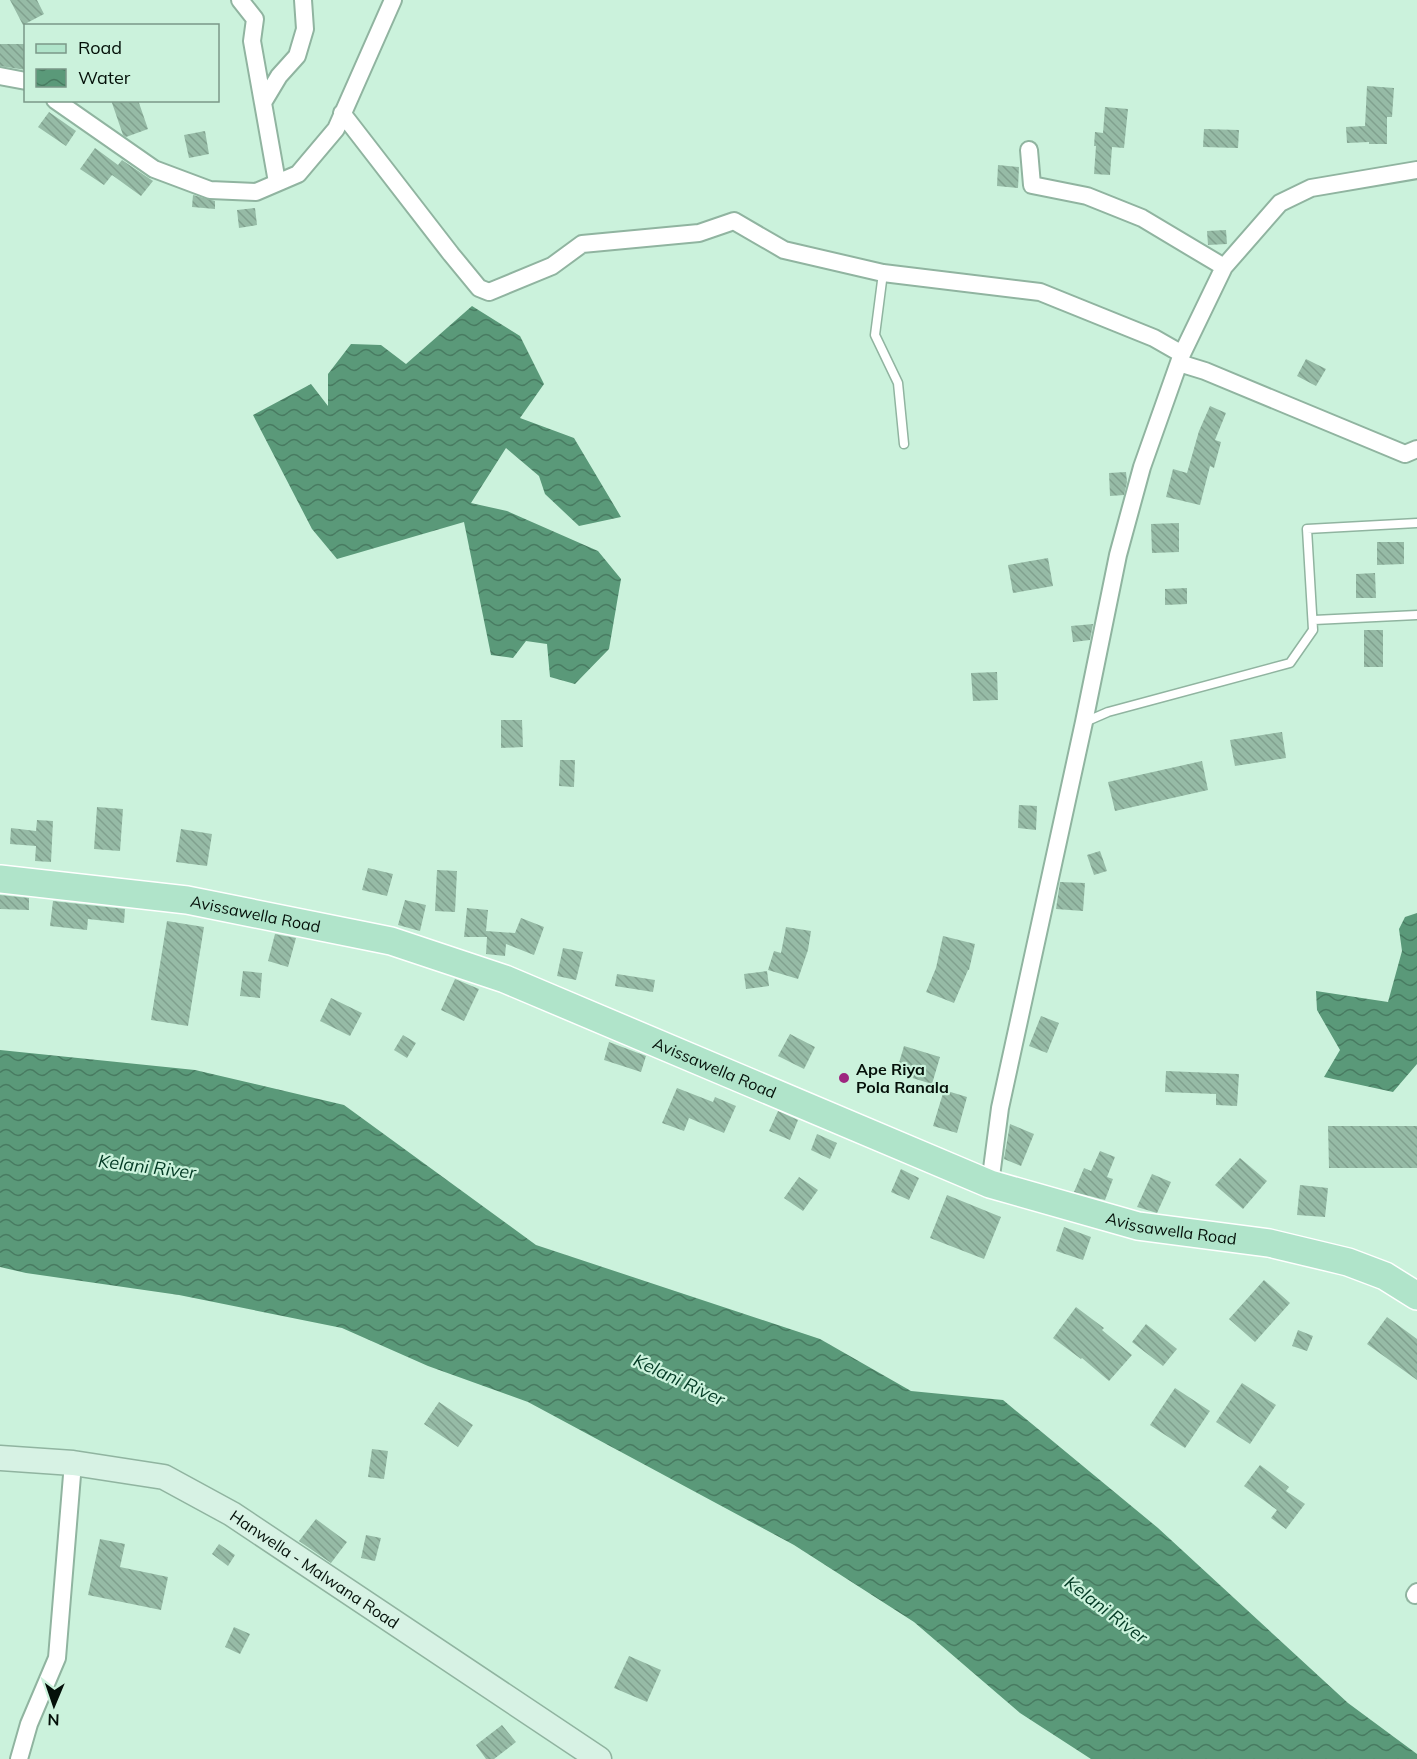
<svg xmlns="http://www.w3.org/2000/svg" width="1417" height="1759" font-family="Mulish,sans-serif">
  <defs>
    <pattern id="water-waves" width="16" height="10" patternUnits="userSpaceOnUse" patternTransform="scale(1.5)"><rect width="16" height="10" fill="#5a9979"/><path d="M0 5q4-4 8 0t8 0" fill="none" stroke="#487b61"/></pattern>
    <pattern id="building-back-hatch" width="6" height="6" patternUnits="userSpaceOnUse" patternTransform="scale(1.5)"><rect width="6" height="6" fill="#96bba6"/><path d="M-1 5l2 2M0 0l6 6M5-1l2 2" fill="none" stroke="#80a08e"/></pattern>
  </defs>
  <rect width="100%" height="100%" fill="#cbf2dc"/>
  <path fill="url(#water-waves)" d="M472,306L520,336L544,384L520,418L574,438L621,517L579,526L545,494L539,476L506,448L471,503L507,511L598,551L621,579L609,649L575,684L550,677L547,644L526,641L513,658L491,655L464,522L337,559L312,529L253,415L311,384L328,406V374L351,344L381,345L406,364Z
    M1417,913V1064L1393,1092L1324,1077L1340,1050L1317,1010L1316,991L1388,1002L1402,951L1399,929L1405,917Z
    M0,1050L195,1070L344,1105L536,1245L820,1339L911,1391L1003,1400L1158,1528L1348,1703L1417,1754V1759H1091L1020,1713L914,1622L794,1545L528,1402L428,1366L342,1328L179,1295L26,1273L0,1267Z"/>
  <path fill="url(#building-back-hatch)" d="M10,0H37L44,14L23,25Z
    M0,44H26V70L0,66Z
    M1367,86L1394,88L1392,117H1387V144H1369V142L1347,143L1346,127L1365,126Z
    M111,100H138L148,129L126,137L123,135Z
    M1105,107L1128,109L1124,148L1112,147L1110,175L1094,174L1096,146H1094L1095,132L1103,133Z
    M49,112L76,131L66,146L38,127Z
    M1204,129L1239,130L1238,148L1203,147Z
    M205,131L209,154L189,158L184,135Z
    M95,148L118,165L122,160L153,181L141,196L112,175L104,185L80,169Z
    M998,165L1019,167L1018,188L997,186Z
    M193,195L215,201V209L192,207Z
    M255,208L257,225L239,228L237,210Z
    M1226,230L1227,244L1208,245L1207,231Z
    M1306,359L1326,369L1316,386L1297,376Z
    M1210,406L1226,413L1215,440L1221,442L1214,468L1210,466L1200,505L1166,497L1173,469L1187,473L1199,431Z
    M1126,472L1127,482L1124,495L1110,496L1109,473Z
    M1179,523V552L1152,553L1151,524Z
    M1377,542H1404V564L1377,565Z
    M1048,558L1053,586L1013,593L1008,565Z
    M1375,573L1376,598H1356V574Z
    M1187,588V604L1165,605V589Z
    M1093,624L1090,640L1073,642L1071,626Z
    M1364,630H1383V667H1364Z
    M997,672L998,700L973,701L971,673Z
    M501,720H522L523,747L501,748Z
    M1282,732L1286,758L1235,766L1230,740Z
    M560,760H575L574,787L559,786Z
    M1202,761L1208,790L1115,811L1108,782Z
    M1019,805L1037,806L1036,830L1018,828Z
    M97,807L123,809L120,851L94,849Z
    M37,820L53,821L51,862L35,861L36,846L10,844L11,828L36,831Z
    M181,829L212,834L207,866L176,862Z
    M1100,851L1107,871L1094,875L1087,855Z
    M368,868L393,874L387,896L362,890Z
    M437,870L457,871L455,912L435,911Z
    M1060,882L1085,883L1083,911L1056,909Z
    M0,895L29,898V910L0,909Z
    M405,900L426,905L420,931L398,925Z
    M53,901L125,909L124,923L88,919L87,930L50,926Z
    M467,908L488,910L486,931L515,933L521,918L544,927L534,955L506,944L505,956L486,954L487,937H464Z
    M167,921L204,927L188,1026L151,1020Z
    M786,927L811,931L808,950L798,979L768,970L774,951L781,953Z
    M275,934L296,938L288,967L268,961Z
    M943,936L975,944L969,970H968L954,1003L926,992L936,968Z
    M563,948L583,952L576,980L557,976Z
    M243,971L262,973L260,998L240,996Z
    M767,971L769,986L746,989L744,974Z
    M617,974L655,980L653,992L615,986Z
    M455,979L479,989L464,1021L441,1010Z
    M331,998L362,1013L350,1036L320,1021Z
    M1041,1016L1059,1023L1047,1053L1029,1046Z
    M790,1034L815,1047L804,1069L778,1056Z
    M403,1035L416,1043L407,1058L394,1050Z
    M609,1042L646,1056L641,1072L604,1060Z
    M904,1046L940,1057L932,1084L896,1073Z
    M1166,1071L1239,1074L1237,1106L1216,1105V1094L1165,1092Z
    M677,1088L713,1102L715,1097L736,1106L724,1133L689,1118L684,1131L662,1123Z
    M944,1090L967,1097L957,1133L933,1126Z
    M778,1111L798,1120L790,1140L769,1131Z
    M1010,1124L1034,1134L1021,1166L1004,1159Z
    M1328,1126H1417V1168H1329Z
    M817,1134L837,1143L830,1159L811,1150Z
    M1100,1151L1115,1157L1107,1177L1113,1179L1105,1200L1074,1192L1084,1168L1091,1171Z
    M1240,1158L1267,1181L1243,1209L1215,1185Z
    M901,1169L919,1178L909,1200L891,1192Z
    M1152,1174L1171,1182L1157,1213L1137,1207Z
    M799,1177L818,1190L803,1211L784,1198Z
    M1300,1185L1328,1188L1325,1217L1297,1215Z
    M947,1195L1001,1217L984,1259L930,1238Z
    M1064,1227L1091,1237L1083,1260L1056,1251Z
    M1264,1280L1290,1303L1255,1342L1229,1319Z
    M1076,1307L1104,1328L1102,1330L1132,1355L1109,1381L1082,1358L1081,1359L1053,1338Z
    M1387,1317L1417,1339V1380L1367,1344Z
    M1146,1324L1177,1349L1163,1366L1132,1342Z
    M1298,1330L1313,1336L1307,1351L1292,1346Z
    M1242,1383L1276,1405L1250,1444L1216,1422Z
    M1175,1388L1210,1411L1185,1448L1150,1425Z
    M439,1402L473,1425L458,1447L424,1424Z
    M372,1449L388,1451L384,1479L368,1477Z
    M1260,1465L1289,1487L1286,1491L1305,1504L1286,1529L1271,1518L1277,1510L1244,1486Z
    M316,1519L347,1542L331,1563L299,1541Z
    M366,1535L381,1538L375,1561L361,1558Z
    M100,1539L125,1544L120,1567L168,1577L161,1610L88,1595Z
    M219,1544L235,1555L228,1566L212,1554Z
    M234,1627L250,1634L240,1654L225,1647Z
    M629,1656L661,1670L647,1702L614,1688Z
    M502,1725L516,1742L494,1759H486L476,1745Z"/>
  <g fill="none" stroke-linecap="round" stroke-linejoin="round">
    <defs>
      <path id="lane" d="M883,273L875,335L898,383L904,444
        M1314,620L1417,615
        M1085,722L1108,712L1290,663L1313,630L1307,529L1417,523"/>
      <path id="street" d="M240,0L255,19L252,41L277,182
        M0,76L26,81
        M55,100L154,169L210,190L256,192L298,174L336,129L393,0
        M264,101L279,76L297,56L305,29L303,0
        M342,113L451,254L479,288L489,292L552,266L582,244L699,233L734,221L784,250L883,273L1040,292L1154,338L1182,354
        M1029,150L1032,185L1087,196L1142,218L1224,267
        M1179,363L1205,371L1405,454L1417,449
        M990,1184L1000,1108L1084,722L1118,555L1142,467L1182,354L1224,267L1280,203L1311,188L1417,170
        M1415,1595L1417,1592
        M19,1759L29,1724L57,1658L73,1463"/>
      <g id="secondary">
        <path id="s1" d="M0,1458L73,1463L164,1477L232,1514L599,1759"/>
      </g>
      <g id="primary">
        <path id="s2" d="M0,879L187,900L391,941L505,979L990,1184L1138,1226L1269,1243L1348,1262L1385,1276L1417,1296"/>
      </g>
    </defs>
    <use href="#lane" stroke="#90b4a0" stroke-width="11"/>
    <use href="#street" stroke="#90b4a0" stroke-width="20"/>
    <use href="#secondary" stroke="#90b4a0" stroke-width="27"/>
    <use href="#primary" stroke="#fff" stroke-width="30"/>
    <use href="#lane" stroke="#fff" stroke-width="8"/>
    <use href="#street" stroke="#fff" stroke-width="16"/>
    <use href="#secondary" stroke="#d7f2e4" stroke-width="24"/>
    <use href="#primary" stroke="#b0e4ca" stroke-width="27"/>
  </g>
  <circle fill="#9d267f" stroke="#cbf2dc" stroke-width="2" cx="844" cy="1078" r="6"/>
  <g text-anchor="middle" stroke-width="4.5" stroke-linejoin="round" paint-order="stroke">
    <g font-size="16" fill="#041009" stroke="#cbf2dc">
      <text dy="6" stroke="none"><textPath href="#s2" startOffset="258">Avissawella Road</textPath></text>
      <text dy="6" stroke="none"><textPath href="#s2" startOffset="744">Avissawella Road</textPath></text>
      <text dy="6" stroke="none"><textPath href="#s2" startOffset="1230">Avissawella Road</textPath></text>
      <text dy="6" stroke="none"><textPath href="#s1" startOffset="342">Hanwella - Malwana Road</textPath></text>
    </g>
    <g font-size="16" font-weight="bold" fill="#041009" stroke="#cbf2dc" text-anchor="start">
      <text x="856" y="1075">Ape Riya<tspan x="856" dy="18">Pola Ranala</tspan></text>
    </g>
    <g font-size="18" font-style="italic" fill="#023923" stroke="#cbf2dc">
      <text transform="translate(147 1167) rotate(7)" y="6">Kelani River</text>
      <text transform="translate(679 1380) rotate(25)" y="6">Kelani River</text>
      <text transform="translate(1106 1610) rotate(37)" y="6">Kelani River</text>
    </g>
  </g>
  <rect x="24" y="24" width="195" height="78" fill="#cbf2dc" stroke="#7b9888" stroke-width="1.5"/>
  <rect x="36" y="44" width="30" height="9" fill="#b0e4ca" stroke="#7b9888" stroke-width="1.5"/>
  <text x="78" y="54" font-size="18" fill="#041009">Road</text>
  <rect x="36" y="69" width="30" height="18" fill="url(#water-waves)" stroke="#7b9888" stroke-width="1.5"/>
  <text x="78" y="84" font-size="18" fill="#041009">Water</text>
  <g transform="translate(54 1705) rotate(182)" stroke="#cbf2dc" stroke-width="4.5" paint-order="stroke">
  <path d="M0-4.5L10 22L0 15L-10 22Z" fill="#041009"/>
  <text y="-9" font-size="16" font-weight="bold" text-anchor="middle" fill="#041009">N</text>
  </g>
</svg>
